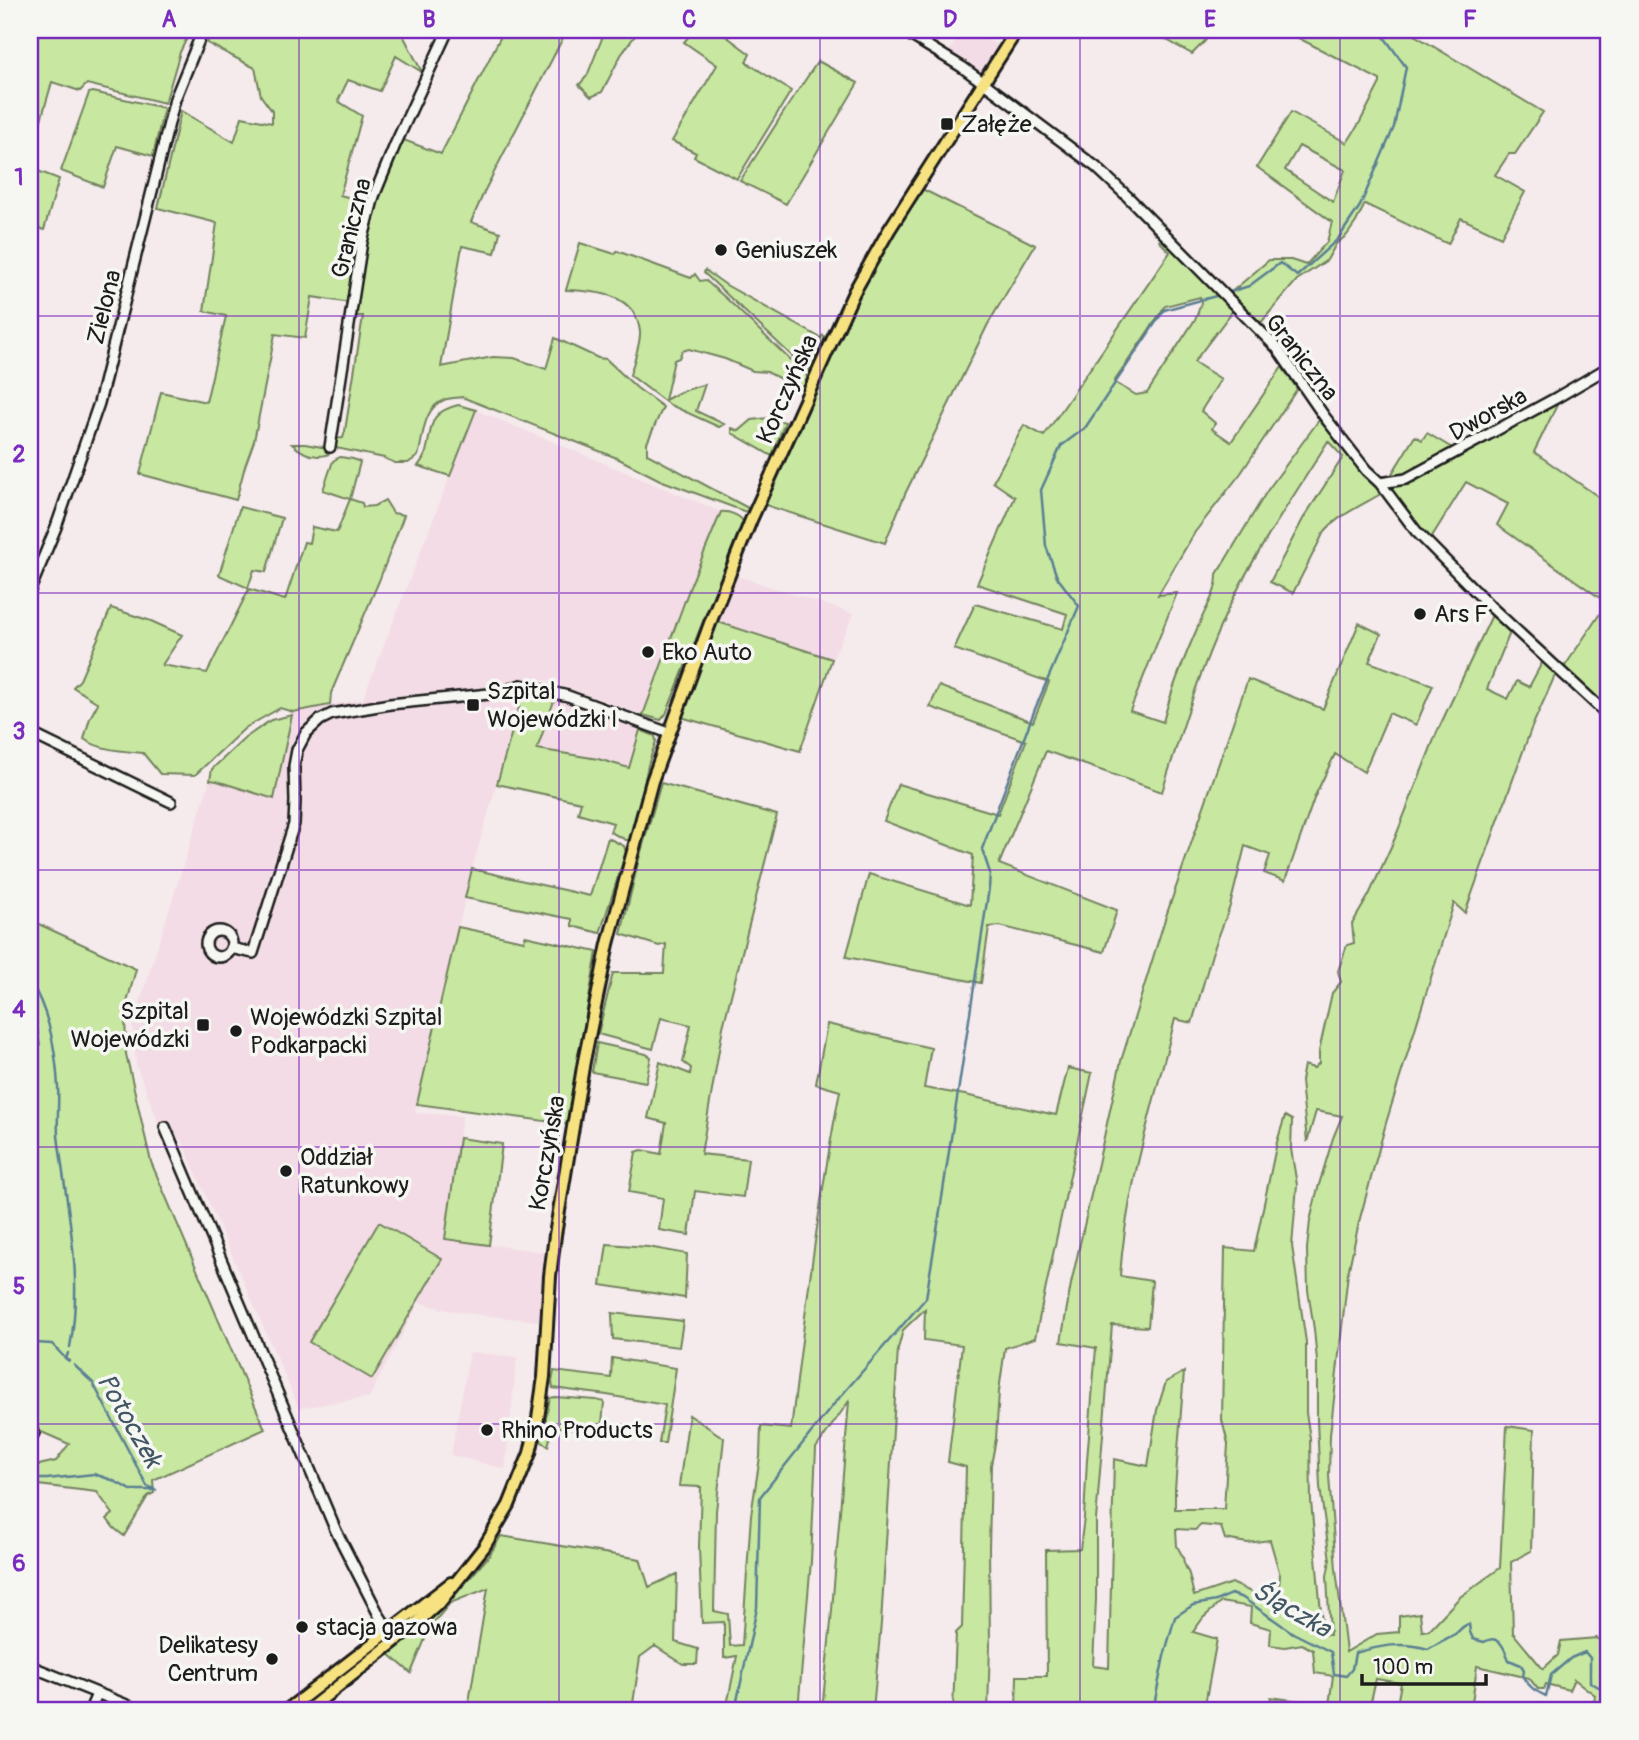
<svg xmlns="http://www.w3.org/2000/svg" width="1639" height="1740" font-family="Pangolin,sans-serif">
  <rect width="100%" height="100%" fill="#f5eaec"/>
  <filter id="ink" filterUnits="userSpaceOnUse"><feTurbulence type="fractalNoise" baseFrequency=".0143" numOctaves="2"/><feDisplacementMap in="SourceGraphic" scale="14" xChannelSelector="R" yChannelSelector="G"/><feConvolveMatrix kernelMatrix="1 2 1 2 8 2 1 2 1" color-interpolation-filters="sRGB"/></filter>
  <g filter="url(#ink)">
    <path fill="#f3dce5" d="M962,30H969L999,46L982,72L948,54Z
      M476,410L721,512L691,584L643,715L594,697L528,675L472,869L415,1113L462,1116L445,1239L544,1252L541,1321L480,1315L447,1310L419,1302L369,1397L299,1408L182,1141L174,1136L165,1139L136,1065L133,1025L210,780L217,781L274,799L293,712L363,699Z
      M734,575L854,614L832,659L718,622Z
      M555,698L640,730L629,768L598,759L537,749Z
      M470,1352L517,1357L505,1469L451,1455Z"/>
    <path fill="#c8e8a1" stroke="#72825e" stroke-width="2" fill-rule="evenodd" d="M30,30H191L180,52L165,103L87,84L80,91L52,82L30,158Z
      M213,30H407L403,35L422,72L396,56L380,91L348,80L338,101L362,116L340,195L355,199L360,186L373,190L351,303L312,297L305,338L275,334L254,441L245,466L236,500L140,474L161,392L206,402L226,316L204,311L217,223L158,208L181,111L234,142L242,117L272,123V111L261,96L255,68L207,43Z
      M504,30H567L485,190L471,222L500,232L495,253L462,246L441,367L493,357L514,358L546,369L555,338L598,358L606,359L637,388L663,407L647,443V454L748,508L746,512L660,480L617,458L462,397C457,398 449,398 444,400C422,409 424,436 418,456L408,463H395L384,458L336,448L334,439L343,438L345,431L363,316H353L369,230L379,191L401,139L441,154Z
      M602,30H639L621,55L602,92L591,97L579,85L587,76L603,36L600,32Z
      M694,30H718L750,54L746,62L791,91L737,179L694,157L696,153L672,141L717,65L684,42Z
      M1168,30H1212L1205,41L1192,54L1165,39Z
      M1283,30H1420L1416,36L1543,112L1515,154H1509L1495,175L1525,192L1501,237L1461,218L1448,244L1365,204L1356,222L1347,235L1336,244L1327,260L1297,280L1259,325L1249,316L1251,311L1246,310L1229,294L1269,260H1291L1306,265L1327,242L1332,222L1257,167L1291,112L1347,143L1360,122L1380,83V80ZM1299,146L1345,170L1333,202L1285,170Z
      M818,61L858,83L786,204L740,181L787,107Z
      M93,92L164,108L153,156L117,146L103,187L61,171L89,93Z
      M30,168L59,179L44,230L30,225Z
      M922,189L1035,245L988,324L905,494L885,543L765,505L801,427L849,315L891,239Z
      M1164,238L1234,309L1194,362L1221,379L1201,411L1215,423L1212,429L1231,442L1282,367L1297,389L1241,473L1195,532L1158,595L1177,593L1130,711L1163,722C1172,687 1186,653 1201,620C1207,605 1218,591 1217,574L1267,491L1319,420L1367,477L1378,487L1379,495C1362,505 1325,522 1320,540L1293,593L1270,582L1303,519L1343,457L1328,441C1298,490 1265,537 1239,587C1205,652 1184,723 1162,792L1046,751L999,864L1117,910L1104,952L1000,926L989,927L981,983L846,957L869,874L970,905L973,855L884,821L898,784L998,814L1026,741L930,707L939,686L1033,722L1049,682L954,649L975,604L1063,629L1067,614L977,584L1015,497L993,482L1024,425L1044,436L1170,252L1159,241ZM1200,297L1201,303L1196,318L1147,393L1136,395L1114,382L1165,306Z
      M580,243L615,254L617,251L691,278L695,274L700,281L705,280L728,300L808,377L802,390L767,372L753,371L725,359L689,349L682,351L679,358L674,360L665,400L680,392L705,384L696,411L724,424L719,427L668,404L630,375C633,364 641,343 640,332C636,293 596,291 566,290Z
      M705,270L726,285L821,338L823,335L825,337L809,372L704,273Z
      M1558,403L1534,452L1609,504V708L1563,669L1607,603L1497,525L1508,504L1466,482L1429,541L1390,494V489L1393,486L1414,482Z
      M458,405L476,410L450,476L418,466C421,462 425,457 426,452C433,426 427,413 458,405Z
      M768,418L785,422L772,456L732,433V428L739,431L752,420Z
      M1427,433L1452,448L1407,474L1390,477L1415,436L1422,440Z
      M292,444H305L327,448L329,454C316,459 303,454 292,444Z
      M340,457L353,459L360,462L350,499L362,503L363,507L374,506L385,500L393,513L404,515L379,581L331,693L330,705L293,712L280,708L245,728L195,775L160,774L143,753C124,751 99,750 84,739L90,718L98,703L73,687L80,680L111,608L151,621L182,635L162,665L207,673L249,589L285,600L304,542L309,543L312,527L337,532L350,499L323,490L333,461Z
      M240,507L282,518L266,572L254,570L248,588L219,575Z
      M721,512C728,511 739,515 743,521L666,714L661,720L643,715L691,584Z
      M1493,613L1511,630L1487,689L1508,699L1517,681L1529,687L1544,659L1557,671L1531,729L1465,913L1454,903L1386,1123L1359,1222L1348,1273L1330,1435L1329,1476L1336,1569L1346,1652L1377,1634L1399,1632V1616L1420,1613L1422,1631L1429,1630L1460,1597L1500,1568L1507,1426L1534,1430L1531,1551L1511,1562L1513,1633L1543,1669L1558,1655L1561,1641L1597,1638L1609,1647V1710H1593L1595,1695L1574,1679L1569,1690L1546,1684L1544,1689H1538L1529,1678L1477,1666L1471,1710H1396L1401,1683L1376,1679L1369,1710H1268L1271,1697L1329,1705L1333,1676L1315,1673L1313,1650L1302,1644L1285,1647L1270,1645L1271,1629L1250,1623L1251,1607L1221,1602L1203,1618L1193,1632L1217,1639L1204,1710H1016L1017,1676H1047L1046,1550L1080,1549L1084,1518L1087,1460L1096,1348L1061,1342L1071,1284L1121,1061L1165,919L1248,679L1323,709L1359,623L1381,634L1369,662L1433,685L1416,725L1389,713L1364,772L1335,754L1315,796L1285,881L1264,873L1270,855L1245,846L1230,906L1212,954L1192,1023L1175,1019C1154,1103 1126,1188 1120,1276L1152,1281L1148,1327L1112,1325L1096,1520V1599L1093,1666L1109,1668L1114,1459L1148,1466L1157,1410L1166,1382L1184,1372L1175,1489V1509H1224L1228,1444L1222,1420L1225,1248L1254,1251L1277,1142L1285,1116L1292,1120L1291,1149L1297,1185L1292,1246L1306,1342V1413L1310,1438L1311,1501L1323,1635H1330L1327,1576L1330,1560L1320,1487L1317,1420V1361L1314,1329L1308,1290L1307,1249L1310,1221L1318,1188L1333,1138L1342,1116L1316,1111L1307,1142L1301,1081L1304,1065L1314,1068L1319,1063V1051L1332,993L1341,982L1338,971L1347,945L1354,943L1352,924L1369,895L1395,838L1437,732ZM1201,1525L1221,1527L1225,1539L1247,1543L1270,1540L1280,1575L1277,1609L1268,1600L1232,1583L1194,1596L1189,1574L1184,1563L1183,1557L1177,1546L1176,1529L1195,1530Z
      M718,622L832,659L800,751L681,717Z
      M523,693L555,698L537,749L598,759L629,768L640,730L655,736L656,741L648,765L632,840H626L610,832L613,823L578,813L581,802L497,784Z
      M292,715L274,799L217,781L210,780L212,769L245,738L271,720Z
      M661,783L777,815L723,1027L701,1154L748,1159L743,1197L695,1191L689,1235L659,1230L663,1198L629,1192L636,1152L642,1150L661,1154L666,1123L648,1118L660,1062L690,1074L691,1068L683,1062L691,1025L661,1018L653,1049L598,1034L613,973H664L666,944L659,946L621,934L639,859Z
      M608,838L624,846L626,852L600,933L572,926V919L465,898L472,869L590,896Z
      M30,920L136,969L125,1010L126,1054L151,1162L265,1429L153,1480L154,1493L148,1496L124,1536L114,1528L107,1519L113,1514L97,1492L30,1484V1467L56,1461L69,1444L30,1427V1060L40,1046L35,1014L30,1020Z
      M458,927L524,941L525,936L597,952L567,1124L417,1104Z
      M827,1024L931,1048L924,1088L965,1095L1056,1115L1068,1068L1092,1073L1035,1338L1005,1348L999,1391L996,1439L991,1465L989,1549L990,1644L988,1710H953L956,1633L962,1627L966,1467L948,1462L962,1345L924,1340L925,1309L903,1330L898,1349L881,1623L873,1710H822L831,1622L849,1401L816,1448L811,1561L798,1710H726L737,1656L724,1658V1622L702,1623L699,1547L701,1487L679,1486L689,1415L724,1438L716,1511L714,1611L728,1614L730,1646L742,1645L751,1515L760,1457L761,1426L791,1429C805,1316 818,1203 840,1091L816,1084Z
      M597,1043L646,1054L651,1057L646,1082L592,1072Z
      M459,1138L502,1144L489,1245L445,1239Z
      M379,1222L442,1259L372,1379L309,1342Z
      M607,1244L648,1247L687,1254L685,1298L601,1285Z
      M612,1313L683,1321L679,1347L613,1339Z
      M612,1358L676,1368L665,1443H659L665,1405L607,1395L553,1388L552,1382L554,1371L611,1378Z
      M555,1397L596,1400L604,1402L601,1434L553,1426L548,1446L541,1441L550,1398Z
      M501,1536L640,1559L649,1587L677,1574L675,1642L698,1649L697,1664H683L655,1646L640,1657L632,1710H478L469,1702L488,1588L450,1603L430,1627L411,1673L389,1654L450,1601L489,1556Z"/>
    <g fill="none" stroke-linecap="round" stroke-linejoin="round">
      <path stroke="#5a7f93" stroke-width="2.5" d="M1230,292L1249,286L1280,263L1297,276L1338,239L1360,206L1394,127L1406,67L1379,30
        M30,981C49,1011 56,1051 58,1087C59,1103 57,1120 58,1135C66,1206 84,1275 70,1347
        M30,1341L36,1343L52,1344L66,1359
        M68,1353L66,1359L69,1361
        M74,1365L93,1383L147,1486L156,1490
        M30,1479H47L94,1474L112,1480L131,1490H155
        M735,1710L757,1608L760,1497L834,1404L926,1298L938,1224L989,888L990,873L982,849L1035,709L1079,606L1057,577L1046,546L1041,490L1061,446L1085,428L1164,310L1216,296
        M1153,1710L1164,1656L1175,1617L1193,1605L1216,1601L1231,1594L1243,1598L1293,1633L1331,1652L1334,1674L1346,1676L1352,1669L1355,1653C1380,1646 1403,1641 1428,1649C1437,1643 1446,1639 1455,1634C1461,1630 1461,1626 1469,1624L1470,1632L1473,1639L1484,1642C1500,1633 1504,1648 1509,1660L1521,1665L1524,1670L1523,1677C1529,1687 1535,1691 1546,1696L1551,1675L1571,1658L1585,1652L1590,1658V1682L1609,1693"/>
      <defs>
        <path id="minor" d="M902,30L962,67L984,83L1096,167L1127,196L1277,348L1324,416L1366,470L1380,483L1416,531L1490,606L1609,716
          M330,447L362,242L374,196L395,145L448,30
          M1380,483L1406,479L1556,398L1609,367
          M30,590L56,527L99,403L175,99L203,30
          M30,733L171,802
          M206 944a13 13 0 1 1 26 0a13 13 0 1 1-26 0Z
          M231,948L253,953L294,824L295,801L294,766L297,750L306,733L320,720L332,714L390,704L499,693L521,685L568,696L669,733
          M165,1127L336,1531L379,1615L393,1637
          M30,1440L34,1433
          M30,1666L139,1710
          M90,1710L97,1694"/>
        <path id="major" d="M287,1710L451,1583
          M308,1710L409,1630L442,1600L484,1547L509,1505L530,1453L538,1418L544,1377L550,1276L555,1235L584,1061L608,944L652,781L712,618L751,520L854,292L889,230L1017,30"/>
      </defs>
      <use href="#minor" stroke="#1c1c1c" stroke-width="14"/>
      <use href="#major" stroke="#1c1c1c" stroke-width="16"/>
      <use href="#minor" stroke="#f6f6f2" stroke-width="9"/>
      <use href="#major" stroke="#f7e281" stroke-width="10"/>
    </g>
  </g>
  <path fill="none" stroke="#7b2cbf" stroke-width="2" stroke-opacity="0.55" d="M299,30V1710M559,30V1710M820,30V1710M1080,30V1710M1340,30V1710M30,316H1609M30,593H1609M30,870H1609M30,1147H1609M30,1424H1609"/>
  <g fill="#1c1c1c" stroke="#f6f6f2" stroke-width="2.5">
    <rect x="940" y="117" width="14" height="14" rx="3.5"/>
    <circle cx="721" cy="250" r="7"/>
    <circle cx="1420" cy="614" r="7"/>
    <circle cx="648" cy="652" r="7"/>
    <rect x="466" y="698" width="14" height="14" rx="3.5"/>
    <rect x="196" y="1018" width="14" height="14" rx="3.5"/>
    <circle cx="236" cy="1031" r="7"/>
    <circle cx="286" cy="1171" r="7"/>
    <circle cx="487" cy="1430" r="7"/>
    <circle cx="302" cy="1627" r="7"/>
    <circle cx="272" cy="1659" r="7"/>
  </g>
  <g text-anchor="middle" stroke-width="7" stroke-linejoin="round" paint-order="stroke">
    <g font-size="24" fill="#1c1c1c" stroke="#f6f6f2" text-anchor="start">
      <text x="961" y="132">Załęże</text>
      <text x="735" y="258">Geniuszek</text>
      <text x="1434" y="622">Ars F</text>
      <text x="662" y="660">Eko Auto</text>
      <text x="487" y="699">Szpital<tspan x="487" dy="28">Wojewódzki I</tspan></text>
      <text x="189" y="1019" text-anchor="end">Szpital<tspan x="189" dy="28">Wojewódzki</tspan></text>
      <text x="250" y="1025">Wojewódzki Szpital<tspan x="250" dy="28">Podkarpacki</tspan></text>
      <text x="300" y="1165">Oddział<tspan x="300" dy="28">Ratunkowy</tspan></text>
      <text x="501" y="1438">Rhino Products</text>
      <text x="316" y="1635">stacja gazowa</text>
      <text x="258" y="1653" text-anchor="end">Delikatesy<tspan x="258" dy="28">Centrum</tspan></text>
    </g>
    <g font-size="24" fill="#1c1c1c" stroke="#f6f6f2">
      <text transform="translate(351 228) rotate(-76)" y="8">Graniczna</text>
      <text transform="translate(104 307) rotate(-76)" y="8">Zielona</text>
      <text transform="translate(1302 357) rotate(52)" y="8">Graniczna</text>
      <text transform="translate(787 389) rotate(-66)" y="8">Korczyńska</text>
      <text transform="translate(1488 414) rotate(-29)" y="8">Dworska</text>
      <text transform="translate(547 1153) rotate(-80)" y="8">Korczyńska</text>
    </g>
    <g font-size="26" font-style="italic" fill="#405662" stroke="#f6f6f2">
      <text transform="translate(130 1420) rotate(60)" y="9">Potoczek</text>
      <text transform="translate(1292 1609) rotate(30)" y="9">Ślączka</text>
    </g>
  </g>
  <rect width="1639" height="1740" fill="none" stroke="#f6f6f2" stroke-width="77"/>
  <path d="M1362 1674v10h124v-10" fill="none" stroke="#1c1c1c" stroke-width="3.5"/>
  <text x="1373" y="1674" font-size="21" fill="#1c1c1c" stroke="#f6f6f2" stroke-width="5" paint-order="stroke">100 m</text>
  <rect x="38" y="38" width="1562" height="1664" fill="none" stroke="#7b2cbf" stroke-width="2.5"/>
  <g font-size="23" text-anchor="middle" font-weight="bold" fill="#7b2cbf">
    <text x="169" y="27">A</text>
    <text x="429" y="27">B</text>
    <text x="689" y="27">C</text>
    <text x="950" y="27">D</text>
    <text x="1210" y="27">E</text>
    <text x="1470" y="27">F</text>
    <text x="19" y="185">1</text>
    <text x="19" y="462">2</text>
    <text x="19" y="739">3</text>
    <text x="19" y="1017">4</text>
    <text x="19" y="1294">5</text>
    <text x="19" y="1571">6</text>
  </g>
</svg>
